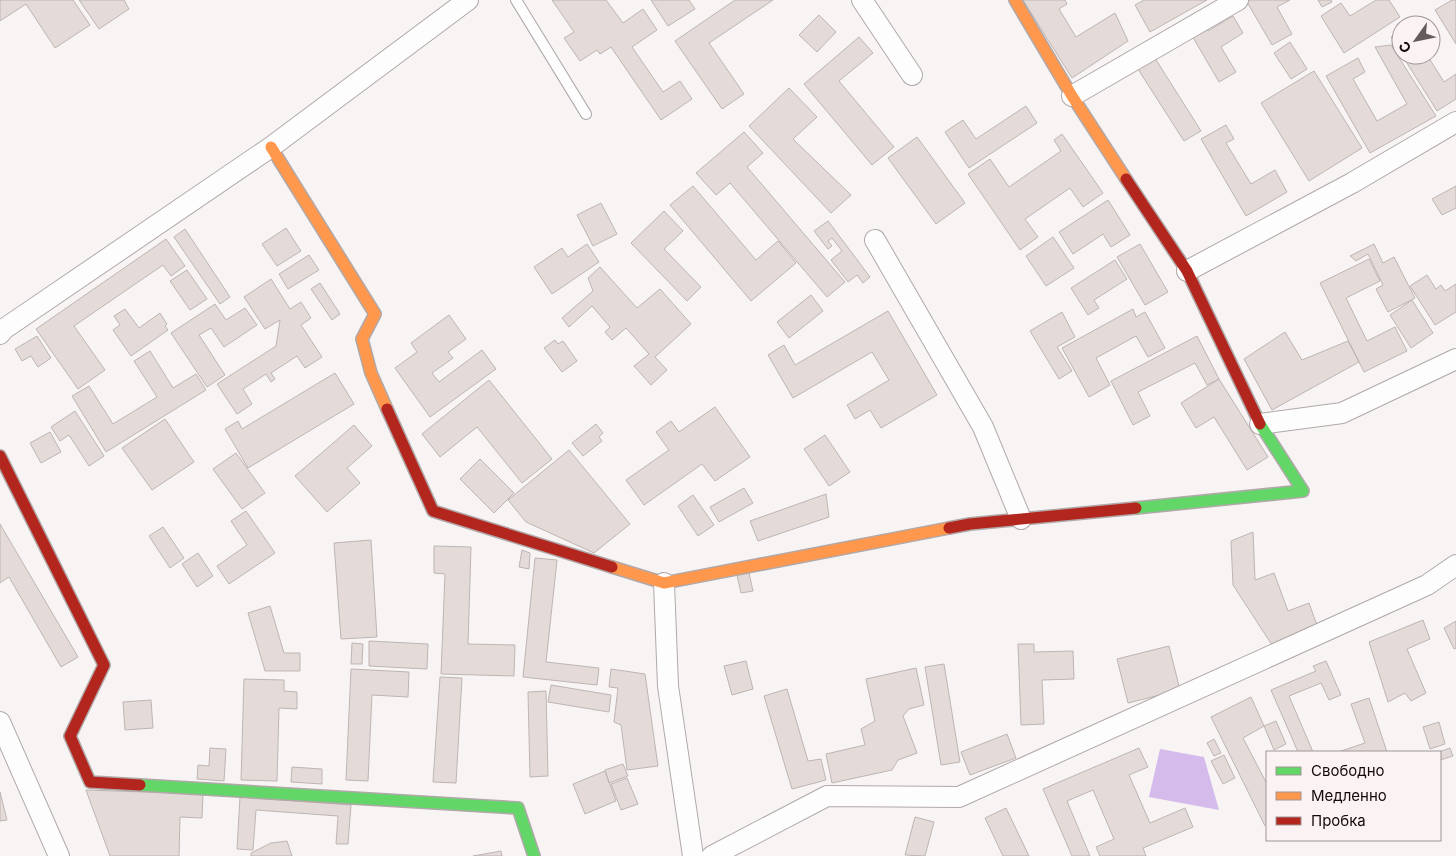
<svg xmlns="http://www.w3.org/2000/svg" width="1456" height="856" font-family="Inter,sans-serif">
  <rect width="100%" height="100%" fill="#f8f4f4"/>
  <path fill="#d4bbec" d="M1160,749L1204,757L1219,810L1149,797Z"/>
  <path fill="#e4dbd9" stroke="#bdb5b3" d="M0,0H73L90,25L55,48L26,4L0,21Z
    M79,0H124L129,9L99,29Z
    M552,0H606L623,23L643,9L657,30L632,47L663,92L680,81L692,99L661,120L611,47L600,54L597,50L580,61L564,38L574,32Z
    M651,0H689L695,9L668,26Z
    M735,0H773L709,43L744,94L722,109L675,41Z
    M1023,0H1065L1067,4L1059,9L1076,37L1115,13L1128,41L1072,78Z
    M1144,0H1207L1150,32L1135,5Z
    M1251,0H1290L1277,7L1292,34L1272,45L1247,2Z
    M1318,0H1331L1332,2L1322,7Z
    M1376,0H1389L1400,17L1344,53L1321,16L1341,3L1350,16Z
    M1452,0H1456V44L1435,10Z
    M819,15L836,32L817,52L799,35Z
    M1233,16L1243,33L1221,47L1236,72L1219,82L1191,34L1205,26L1208,31Z
    M1401,33V53L1391,37Z
    M859,37L873,53L839,81L894,147L872,165L804,84Z
    M1290,42L1307,69L1291,79L1274,53Z
    M1391,45L1436,116L1370,153L1326,76L1358,58L1365,72L1353,79L1377,121L1407,104L1375,47Z
    M1153,55L1201,131L1184,141L1136,66Z
    M1402,55H1427L1444,82L1456,74V99L1437,111Z
    M1314,71L1362,148L1309,181L1261,103Z
    M789,88L817,117L793,139L851,195L831,213L749,126Z
    M1026,106L1037,123L969,168L945,132L963,120L976,139Z
    M1226,125L1234,139L1226,143L1251,184L1275,170L1287,192L1246,216L1201,139Z
    M744,132L763,153L747,167L845,282L827,297L730,183L716,195L696,173Z
    M1062,134L1103,193L1083,207L1070,188L1025,219L1038,237L1020,250L968,174L990,159L1009,187L1061,151L1054,140Z
    M917,137L965,203L936,224L888,158Z
    M693,186L756,260L778,241L796,263L751,301L670,205Z
    M1456,186V208L1442,215L1432,199Z
    M1108,200L1130,235L1111,247L1103,234L1073,254L1059,232Z
    M601,203L617,234L593,246L577,215Z
    M664,211L683,231L664,249L701,287L687,301L631,243Z
    M828,221L870,277L863,283L857,275L848,282L831,260L842,251L832,238L828,241L832,246L828,249L814,231Z
    M286,228L301,251L277,266L262,244Z
    M185,229L230,297L220,304L174,237Z
    M1053,237L1074,268L1046,286L1026,256Z
    M166,239L185,266L171,276L163,265L74,326L105,370L78,389L36,329Z
    M587,244L599,262L552,294L534,267L562,248L568,257Z
    M1140,244L1168,292L1145,305L1117,257Z
    M1374,244L1383,263L1394,257L1415,298L1388,312L1376,289L1383,285L1368,254L1356,261L1350,256Z
    M309,255L319,270L288,289L279,274Z
    M1369,259L1380,281L1346,298L1367,341L1395,327L1407,351L1364,372L1320,283Z
    M1115,260L1127,279L1094,300L1099,308L1088,315L1071,288Z
    M600,267L637,308L660,289L691,324L655,357L667,370L651,385L634,366L649,354L626,328L612,340L605,332L610,327L592,306L569,327L562,318L593,291L588,278Z
    M187,270L207,299L190,310L170,281Z
    M1427,275L1436,289L1441,285L1445,291L1456,284V312L1435,325L1410,286Z
    M271,279L290,309L301,302L311,318L301,325L322,357L305,368L297,356L271,373L275,379L271,382L266,374L243,389L252,404L237,414L217,384L276,346L280,320L265,329L244,297Z
    M320,283L340,314L332,320L311,289Z
    M811,295L823,311L789,338L777,322Z
    M1412,300L1433,333L1411,348L1390,315Z
    M215,304L226,320L245,308L257,325L224,347L211,328L199,335L225,375L207,387L171,333Z
    M125,309L139,328L160,313L167,324L165,326L168,330L131,356L113,330L120,325L114,316Z
    M1133,309L1136,317L1145,312L1165,348L1148,357L1136,336L1096,358L1110,385L1089,397L1062,348Z
    M888,311L937,395L881,428L870,410L855,419L847,405L889,380L872,352L793,398L768,355L784,345L795,365Z
    M1062,312L1075,337L1057,347L1072,371L1059,379L1030,331Z
    M449,315L466,339L448,352L453,358L432,373L439,382L482,350L496,369L430,417L395,368L417,352L411,343Z
    M1285,332L1302,360L1348,341L1359,362L1272,410L1244,359Z
    M37,336L51,358L38,367L31,356L22,361L15,349Z
    M1197,336L1219,379L1207,385L1195,363L1138,392L1150,416L1133,425L1111,381Z
    M555,340L558,344L563,341L577,361L562,372L544,348Z
    M150,351L173,388L196,374L206,390L106,452L72,396L89,386L113,424L157,397L134,361Z
    M335,373L354,404L248,468L225,429L238,421L242,429Z
    M1219,379L1268,457L1247,470L1214,417L1196,428L1181,403Z
    M489,380L552,459L522,483L477,427L440,457L422,434Z
    M715,407L750,457L715,481L702,464L644,505L626,480L669,450L656,432L671,421L679,432Z
    M75,411L104,456L89,466L69,435L60,441L51,427Z
    M165,419L194,462L152,490L122,448Z
    M596,424L603,433L599,437L602,441L583,456L572,443Z
    M354,425L372,446L347,468L360,483L327,512L295,476Z
    M50,432L61,452L41,463L30,443Z
    M825,435L850,472L829,486L804,449Z
    M569,450L630,524L594,553L526,522L508,500Z
    M236,453L265,493L242,509L213,469Z
    M480,459L514,493L494,513L460,479Z
    M744,488L753,503L719,522L710,507Z
    M826,494L829,517L758,541L750,521Z
    M693,495L714,525L698,536L678,506Z
    M246,511L275,553L229,584L217,566L247,545L231,521Z
    M0,524L78,657L61,667L9,577L0,583Z
    M163,527L184,558L170,568L149,536Z
    M1253,532L1255,580L1274,573L1288,611L1309,603L1318,628L1272,645L1233,585L1231,541Z
    M371,540L377,637L341,639L334,543Z
    M434,546L471,547L468,644L515,645L514,676L441,674L445,574L434,573Z
    M522,550L530,553L529,569L519,567Z
    M198,553L213,576L197,587L182,564Z
    M535,558L557,560L546,662L599,668L597,685L523,677Z
    M749,573L753,591L741,593L737,575Z
    M270,606L284,653H300V671H265L248,613Z
    M1423,620L1430,639L1407,649L1426,693L1411,701L1405,693L1388,702L1369,642Z
    M1456,621V648L1454,649L1444,628Z
    M369,641L428,644L427,669L369,666Z
    M352,643L363,644L362,664H351Z
    M1018,644H1034V652L1073,651L1074,679L1042,680L1044,724L1021,725Z
    M1169,646L1180,690L1128,703L1117,659Z
    M746,661L753,689L732,695L724,666Z
    M1326,661L1341,695L1329,700L1321,683L1289,696L1313,752H1298L1271,690L1316,671L1313,666Z
    M944,664L960,762L941,765L925,667Z
    M916,668L924,705L909,709L903,716L917,753L898,760L892,770L832,783L826,754L865,745L861,729L875,721L866,679Z
    M351,669L409,672L408,697L372,695L368,781L346,780Z
    M611,669L645,674L658,766L627,770L621,725L614,722L618,688L609,687Z
    M440,677L462,678L456,783L433,782Z
    M244,679L284,680V691L297,692V709L279,708L277,781L241,780Z
    M551,685L611,695L609,712L548,702Z
    M787,689L808,761L821,759L826,780L792,789L764,696Z
    M546,691L548,776L530,777L528,692Z
    M1251,697L1264,726L1243,738L1267,784V825L1265,826L1211,717Z
    M1369,698L1387,752H1338L1365,743L1351,704Z
    M151,700L153,728L125,730L123,702Z
    M1276,721L1286,744L1274,750L1264,726Z
    M1439,722L1445,744L1430,749L1423,727Z
    M1007,734L1016,758L970,775L961,752Z
    M1214,739L1221,753L1214,756L1207,743Z
    M210,748L226,749L224,781L197,779L198,765L209,766Z
    M1139,748L1148,767L1129,775L1150,823L1185,808L1193,827L1143,848L1146,856H1100L1096,847L1114,839L1093,790L1067,801L1090,856H1072L1043,789Z
    M1450,748L1453,756L1440,760L1439,752Z
    M1224,755L1235,778L1223,784L1211,761Z
    M623,764L628,776L609,783L605,770Z
    M292,767L322,769V784L291,782Z
    M605,771L616,801L585,814L573,784Z
    M627,778L638,804L621,810L611,784Z
    M86,790L203,794L202,818L180,817L179,856H110Z
    M0,792L7,820L0,821Z
    M240,797L351,805L348,844H336L338,816L256,810L253,850L237,849Z
    M1006,808L1029,856H1003L985,818Z
    M915,817L934,822L925,856L905,855Z
    M287,841L292,856H251V853L271,843Z
    M501,851L502,856H473Z"/>
  <g fill="none" stroke-linecap="round" stroke-linejoin="round">
    <defs>
      <path id="lane" d="M516,0L586,114"/>
      <path id="street" d="M862,0L912,75
        M1072,96L1238,0
        M875,240L983,427L1021,519
        M1187,271L1352,183L1456,122
        M0,334L4,329L271,147L468,0
        M1260,424L1342,413L1456,359
        M664,583L668,686L693,856
        M0,722L59,856
        M712,856L827,796L959,797L1427,585L1456,565"/>
      <path id="fast" d="M1136,508L1303,491L1260,424
        M140,785L518,808L534,856"/>
      <path id="slow" d="M1015,0L1072,96L1126,179
        M271,147L375,314L362,339L371,373L387,409
        M612,567L664,583L949,528"/>
      <path id="jam" d="M1126,179L1187,271L1260,424
        M387,409L433,511L612,567
        M0,456L104,665L70,736L90,782L140,785
        M949,528L970,524L1136,508"/>
    </defs>
    <use href="#lane" stroke="#b0a8a9" stroke-width="12"/>
    <use href="#street" stroke="#b0a8a9" stroke-width="22"/>
    <use href="#fast" stroke="#b0a8a9" stroke-width="14"/>
    <use href="#slow" stroke="#b0a8a9" stroke-width="14"/>
    <use href="#jam" stroke="#b0a8a9" stroke-width="14"/>
    <use href="#lane" stroke="#fefdfd" stroke-width="10"/>
    <use href="#street" stroke="#fefdfd" stroke-width="20"/>
    <use href="#fast" stroke="#63d668" stroke-width="11"/>
    <use href="#slow" stroke="#ff974d" stroke-width="11"/>
    <use href="#jam" stroke="#b3261e" stroke-width="11"/>
  </g>
  <rect x="1266" y="751" width="175" height="90" fill="#faf2f3" stroke="#9f9597"/>
  <rect x="1276" y="767" width="25" height="8" fill="#63d668" stroke="#9f9597"/>
  <text x="1311" y="776" font-size="15" fill="#16090c">Свободно</text>
  <rect x="1276" y="792" width="25" height="8" fill="#ff974d" stroke="#9f9597"/>
  <text x="1311" y="801" font-size="15" fill="#16090c">Медленно</text>
  <rect x="1276" y="817" width="25" height="8" fill="#b3261e" stroke="#9f9597"/>
  <text x="1311" y="826" font-size="15" fill="#16090c">Пробка</text>
  <g transform="translate(1416 40) rotate(237)"><circle r="24" fill="#faf2f3" stroke="#9f9597"/>
  <path d="M0-4L9 19L0 12L-9 19Z" fill="#655b5d"/>
  <text y="-8" font-size="14" font-weight="bold" text-anchor="middle" fill="#16090c">С</text>
  </g>
</svg>
